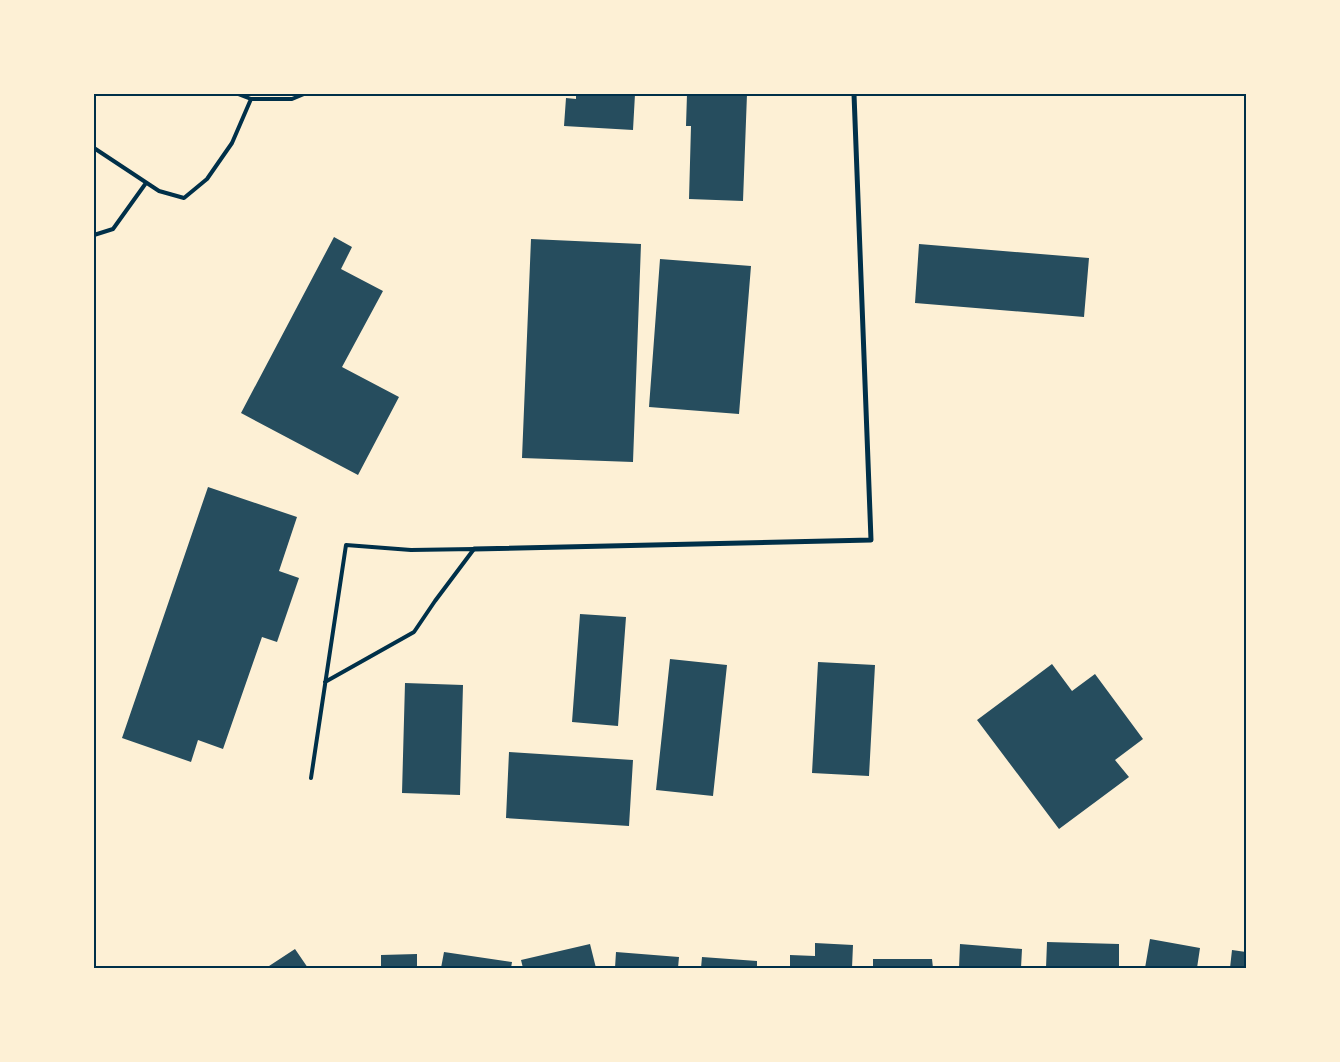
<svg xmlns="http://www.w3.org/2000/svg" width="1340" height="1062" font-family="'Space Grotesk',sans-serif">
  <rect width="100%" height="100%" fill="#fdf0d5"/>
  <path fill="#264d5e" d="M576,94H635L633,130L564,126L566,98L576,99Z
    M687,94H747L743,201L689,199L691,126H686Z
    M334,237L352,247L341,269L383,291L342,367L399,397L358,475L241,413Z
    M531,239L641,244L633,462L522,458Z
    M919,244L1089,258L1084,317L915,303Z
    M660,259L751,266L739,414L649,407Z
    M208,487L297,517L279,571L299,578L277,642L262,637L223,749L198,740L191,762L122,738Z
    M580,614L626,617L618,726L572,722Z
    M670,659L727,665L713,796L656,790Z
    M818,662L875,665L869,776L812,773Z
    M1052,664L1072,691L1095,674L1143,739L1115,760L1129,777L1059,829L977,720Z
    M405,683L463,685L460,795L402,793Z
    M509,752L633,760L629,826L506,818Z
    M1150,939L1200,948L1197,968H1145Z
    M1047,942L1119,944V968H1046Z
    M815,943L853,945L852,968H790V955L815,956Z
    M590,944L596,968H523L521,960Z
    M960,944L1022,949L1021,968H959Z
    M295,949L308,968H266Z
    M1232,950L1246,952V968H1230Z
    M444,952L512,962L511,968H441Z
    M616,952L679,957L678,968H615Z
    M417,954V968H381V955Z
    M702,957L757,961V968H701Z
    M873,959H932L933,968H873Z"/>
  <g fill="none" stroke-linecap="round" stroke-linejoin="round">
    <path stroke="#003049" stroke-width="4" d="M238,94L251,99H292L304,94
      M94,148L159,191L184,198L207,179L232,143L251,99
      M94,235L113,229L146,183
      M325,682L414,632L435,601L474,549
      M311,778L346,545L411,550L474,549"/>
    <path stroke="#003049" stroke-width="5" d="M474,549L871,540L854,94"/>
  </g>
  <rect width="1340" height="1062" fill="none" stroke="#fdf0d5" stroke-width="190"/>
  <rect x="95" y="95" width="1150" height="872" fill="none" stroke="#003049" stroke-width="2"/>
</svg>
